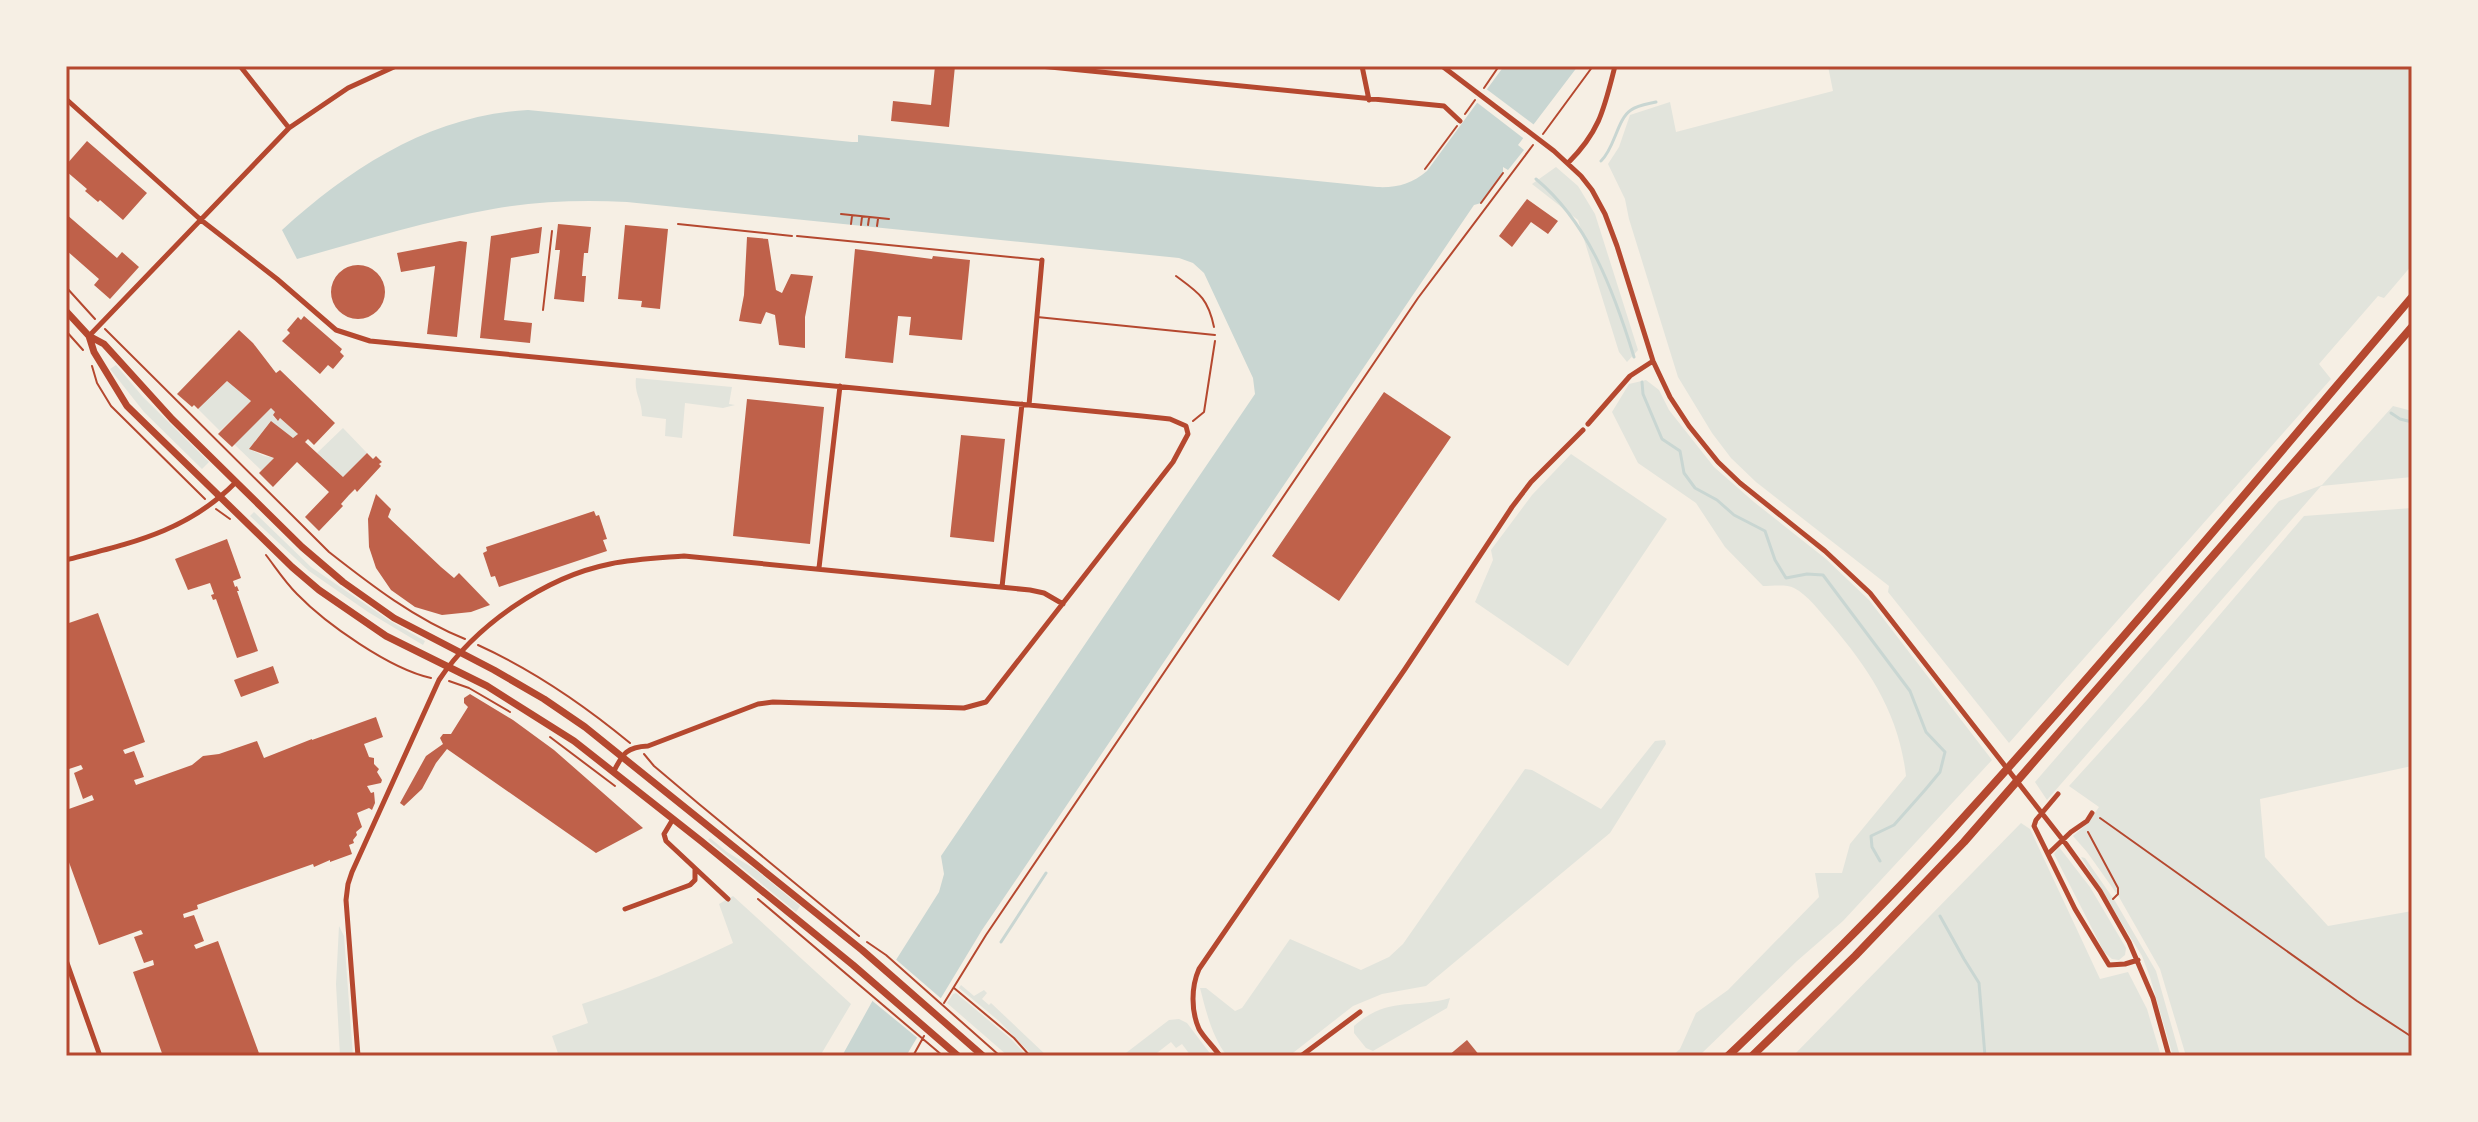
<svg xmlns="http://www.w3.org/2000/svg" width="2478" height="1122" font-family="Georgia,serif">
  <rect width="100%" height="100%" fill="#f6efe4"/>
  <path fill="#e2e4dc" d="M1828,66H2412V265L2384,298L2378,296L2319,364L2331,379L2009,743L1888,592L1889,586L1756,482L1731,458L1712,433L1678,377L1629,219L1625,199L1608,164L1619,147L1630,115L1670,102L1676,132L1833,91Z
    M1556,167L1578,186L1595,214L1638,350L1627,362L1619,352L1578,220L1532,184Z
    M116,365L143,397L209,462L202,469L144,412L110,369Z
    M636,378L732,387L729,404L735,405L723,408L685,403L682,438L665,436L666,419L642,416C642,400 634,394 636,378Z
    M1646,380L1659,390L1669,410L1714,467L1754,502L1826,559L1869,600L1992,760L1843,921L1797,961L1699,1056H1672L1680,1049L1696,1013L1728,990L1819,897L1815,873H1842L1850,844L1906,776C1899,714 1870,670 1830,623C1820,612 1808,595 1794,588C1787,584 1772,586 1763,586L1725,547L1696,503L1638,463L1612,412L1629,384Z
    M227,381L251,401L220,431L198,409Z
    M2393,406L2412,411V477L2321,486L2047,800L2035,782L2279,501L2322,485Z
    M271,408L275,412L273,416L277,420L280,418L298,434L293,438L270,422L249,449L264,456L274,458L262,471L234,444Z
    M343,428L367,453L343,477L317,453Z
    M1571,454L1667,519L1568,666L1475,602L1493,560L1491,550L1532,495Z
    M2412,508V766L2260,799L2265,857L2328,926L2412,911V1056H2186L2160,969L2119,897L2087,852L2073,836L2088,823L2099,807L2069,786L2147,700L2304,516Z
    M254,512L311,567L390,621L425,641L423,645L368,612L309,571L250,516Z
    M1665,740L1666,744L1610,833L1426,986L1382,994L1353,1006L1289,1056H1227C1212,1037 1206,1011 1200,988H1206L1235,1011L1242,1008L1290,939L1361,970L1389,957L1403,944L1525,769L1532,770L1601,809L1655,741Z
    M2021,823L2030,829L2100,979L2128,972L2147,1009L2161,1056H1793Z
    M710,838L727,852L756,870L800,906L796,912L708,840Z
    M2059,847L2090,887L2126,948L2125,955L2119,960L2112,959L2104,952L2054,854Z
    M2081,857L2085,858L2115,901L2156,971L2180,1056H2173L2150,977L2142,956Z
    M733,896L851,1004L820,1056H559L552,1036L588,1023L582,1004C634,987 684,967 733,943L719,904Z
    M339,926L344,936L353,1056H340L336,984Z
    M961,985L974,996L984,990L987,993L982,999L989,1005L991,1003L1047,1056H1033L999,1021L959,988Z
    M956,993L1012,1040L1027,1056H1008L947,1003L953,994Z
    M1450,998L1447,1008L1373,1051L1366,1048L1354,1033V1026C1388,996 1411,1009 1450,998Z
    M1179,1019L1187,1023L1212,1056H1191L1182,1044L1176,1048L1171,1042L1153,1056H1122L1169,1020Z"/>
  <path fill="#c9d6d2" d="M1504,66H1578L1518,145L1524,150L1508,170L1503,167V173L1481,203L1474,205L982,930L906,1056H842L889,971L939,892L944,874L941,856L1255,394L1253,378L1204,273L1193,263L1179,258L627,202C582,200 537,201 493,209C426,221 362,241 297,259L282,230C351,167 432,115 528,110L852,142H858V135L1377,187C1396,188 1412,184 1427,171Z"/>
  <path fill="#f6efe4" d="M1485,88L1537,127L1527,141L1475,101Z
    M893,957L944,1001L920,1040L870,999Z"/>
  <g fill="none" stroke-linecap="round" stroke-linejoin="round">
    <path stroke="#c9d6d2" stroke-width="3" d="M1601,161C1615,148 1617,119 1631,110C1638,105 1648,104 1656,102
      M1536,179C1589,223 1614,292 1634,357
      M1642,382L1643,394L1662,439L1680,451L1684,473L1695,488L1717,500L1734,515L1765,531L1775,560L1786,578L1807,574L1823,575L1910,691L1926,732L1945,752L1940,772L1925,790L1894,825L1871,836L1872,847L1880,861
      M2391,413L2400,419L2412,422
      M1940,916L1964,959L1979,983L1985,1056
      M1001,942L1046,873"/>
  </g>
  <path fill="#bf614a" d="M935,66H955L949,127L891,121L893,101L931,105Z
    M87,141L147,193L123,220L100,200L98,202L85,191L87,189L66,171V165Z
    M1527,199L1558,221L1548,234L1531,222L1512,247L1499,236Z
    M66,214L117,258L122,252L139,267L110,299L94,285L99,279L66,250Z
    M558,224L591,227L588,253H584L582,276H586L584,302L554,299L560,250H555Z
    M625,225L668,229L660,309L641,307L642,301L618,299Z
    M542,227L539,253L511,258L504,320L532,323L530,343L480,338L491,236Z
    M747,237L768,239L776,290L782,293L791,274L813,276L805,317V348L779,345L775,315L766,312L761,324L739,321L744,295Z
    M460,241L467,242L457,337L427,334L435,266L401,272L397,253Z
    M855,249L932,259L933,256L970,260L962,340L909,335L911,317L898,316L893,363L845,358Z
    M331 292a27 27 0 1 1 54 0a27 27 0 1 1-54 0Z
    M304,316L342,349L340,352L344,356L333,369L328,365L320,374L282,341L290,333L287,330L298,317L301,320Z
    M239,330L253,343L276,373L280,370L335,423L314,445L308,439L305,442L343,477L367,453L373,459L376,456L382,462L379,464L381,466L357,492L355,489L349,495L341,504L343,506L319,531L305,517L329,492L297,462L273,487L259,473L274,458L249,449L271,421L293,438L298,434L280,418L278,421L273,415L275,412L271,408L232,447L218,434L251,401L227,381L198,409L194,405L192,407L177,394Z
    M1384,392L1451,437L1339,601L1272,556Z
    M747,399L824,407L810,544L733,536Z
    M961,435L1005,439L994,542L950,537Z
    M376,494L391,509L388,517L441,567L454,578L459,573L490,605L471,612L442,615L415,607L391,590L376,568L369,547L368,519Z
    M594,511L596,516L599,515L607,539L603,540L607,551L499,587L495,576L491,577L483,553L487,551L486,547Z
    M227,539L241,578L233,581L235,587L237,586L239,591H237L258,651L237,658L216,599L213,600L211,595L214,594L210,583L188,590L175,559Z
    M98,613L145,742L123,750L125,754L134,751L144,777L134,780L136,785L192,765L203,756L219,754L257,741L264,758L312,739V740L376,717L383,737L364,744L369,757L374,758V764L379,769L377,772L382,780L381,783L367,786L371,793L374,792L375,803L372,810L369,808L357,813L362,827L356,832L357,835L353,840L354,843L349,845L352,854L330,862V860L314,867L313,864L236,891L197,905L198,909L183,914L184,918L194,915L204,941L194,945L196,949L218,941L260,1056H163L133,972L154,965L153,960L144,963L134,937L143,934L141,930L99,945L66,854V810L94,800L92,795L83,799L74,773L83,769L81,765L66,770V624Z
    M273,666L279,683L241,697L234,680Z
    M470,694L513,720L554,750L643,828L596,853L447,749L436,763L422,789L404,806L400,803L426,756L443,744L440,738L443,734H451L468,707L464,703V698Z
    M1467,1040L1480,1056H1448Z"/>
  <g fill="none" stroke-linecap="round" stroke-linejoin="round">
    <path stroke="#b5482f" stroke-width="2" d="M1484,88L1499,66
      M1465,114L1475,100
      M1543,134L1593,66
      M1425,169L1457,126
      M1481,203L1503,173
      M841,214L889,219
      M678,224L792,236
      M851,224L852,216
      M861,225L862,217
      M868,225L869,218
      M877,226L878,219
      M1176,276C1199,293 1208,298 1214,327
      M66,287L95,319
      M543,310L552,231
      M105,329L329,552C371,585 415,619 465,639
      M66,331L83,350
      M92,366L97,383L111,406L205,499
      M1193,421L1204,412L1215,341
      M216,509L230,519
      M266,555C276,568 285,582 297,594C326,624 390,669 431,678
      M478,645C533,670 584,705 630,743
      M449,681L469,688L510,712
      M550,737L615,786
      M644,754L654,766L699,804L859,936
      M2100,818L2357,1001L2412,1037
      M2088,832L2118,888V894L2113,899
      M758,899L943,1056
      M867,942L886,955L1000,1056
      M954,988L1014,1038L1030,1056
      M944,1003L986,935L1418,298L1533,145
      M913,1056L924,1036"/>
    <path stroke="#b5482f" stroke-width="2" d="M797,236L1041,260
      M1037,317L1215,335"/>
    <path stroke="#b5482f" stroke-width="5" d="M240,66L289,128
      M1040,66L1444,106L1460,121
      M1362,66L1369,100
      M1442,66L1554,151L1581,176L1592,190L1605,214L1617,246L1653,361L1670,397L1689,426L1718,462L1740,483L1825,551L1870,593L2066,844L2100,891L2129,942L2153,998L2169,1056
      M66,99L201,220L277,279L336,330L370,341L1142,416L1170,419L1186,426L1188,434L1173,462L986,702L964,708L773,702L758,704L648,746C627,747 623,753 614,771
      M1568,163C1600,131 1604,109 1615,66
      M89,336L289,128L348,88L396,66
      M1029,405L1042,260
      M1588,424L1630,376L1653,361
      M66,560C131,543 187,532 236,482
      M819,568L840,386
      M1002,587L1022,404
      M2058,794L2036,820L2034,826L2075,909L2109,965L2125,964L2138,960
      M673,819L664,834L666,841L728,899
      M2048,854L2071,832L2087,821L2092,813
      M625,909L690,885L695,880V869
      M66,960L100,1056
      M358,1056L346,900L348,884L352,872L439,680C476,625 545,577 610,564C634,559 659,558 684,556L1030,590L1044,593L1063,604
      M1220,1056C1214,1047 1204,1038 1199,1029C1191,1011 1191,987 1199,969L1405,669L1512,507L1531,482L1583,430
      M1301,1056L1360,1012"/>
    <path stroke="#b5482f" stroke-width="7" d="M66,311L89,336L104,344L172,419L236,482L302,547L343,582L394,618L494,670L544,699L585,727L862,950L983,1056
      M89,336L94,352L127,406L292,567L319,590L386,636L487,686L574,741L701,841L853,965L958,1056"/>
    <path stroke="#b5482f" stroke-width="8" d="M1728,1056C1805,982 1882,908 1954,828C2111,655 2261,475 2412,297
      M1752,1056L1855,956L1964,842L2412,327"/>
  </g>
  <rect width="2478" height="1122" fill="none" stroke="#f6efe4" stroke-width="136"/>
  <rect x="68" y="68" width="2342" height="986" fill="none" stroke="#b5482f" stroke-width="3"/>
</svg>
